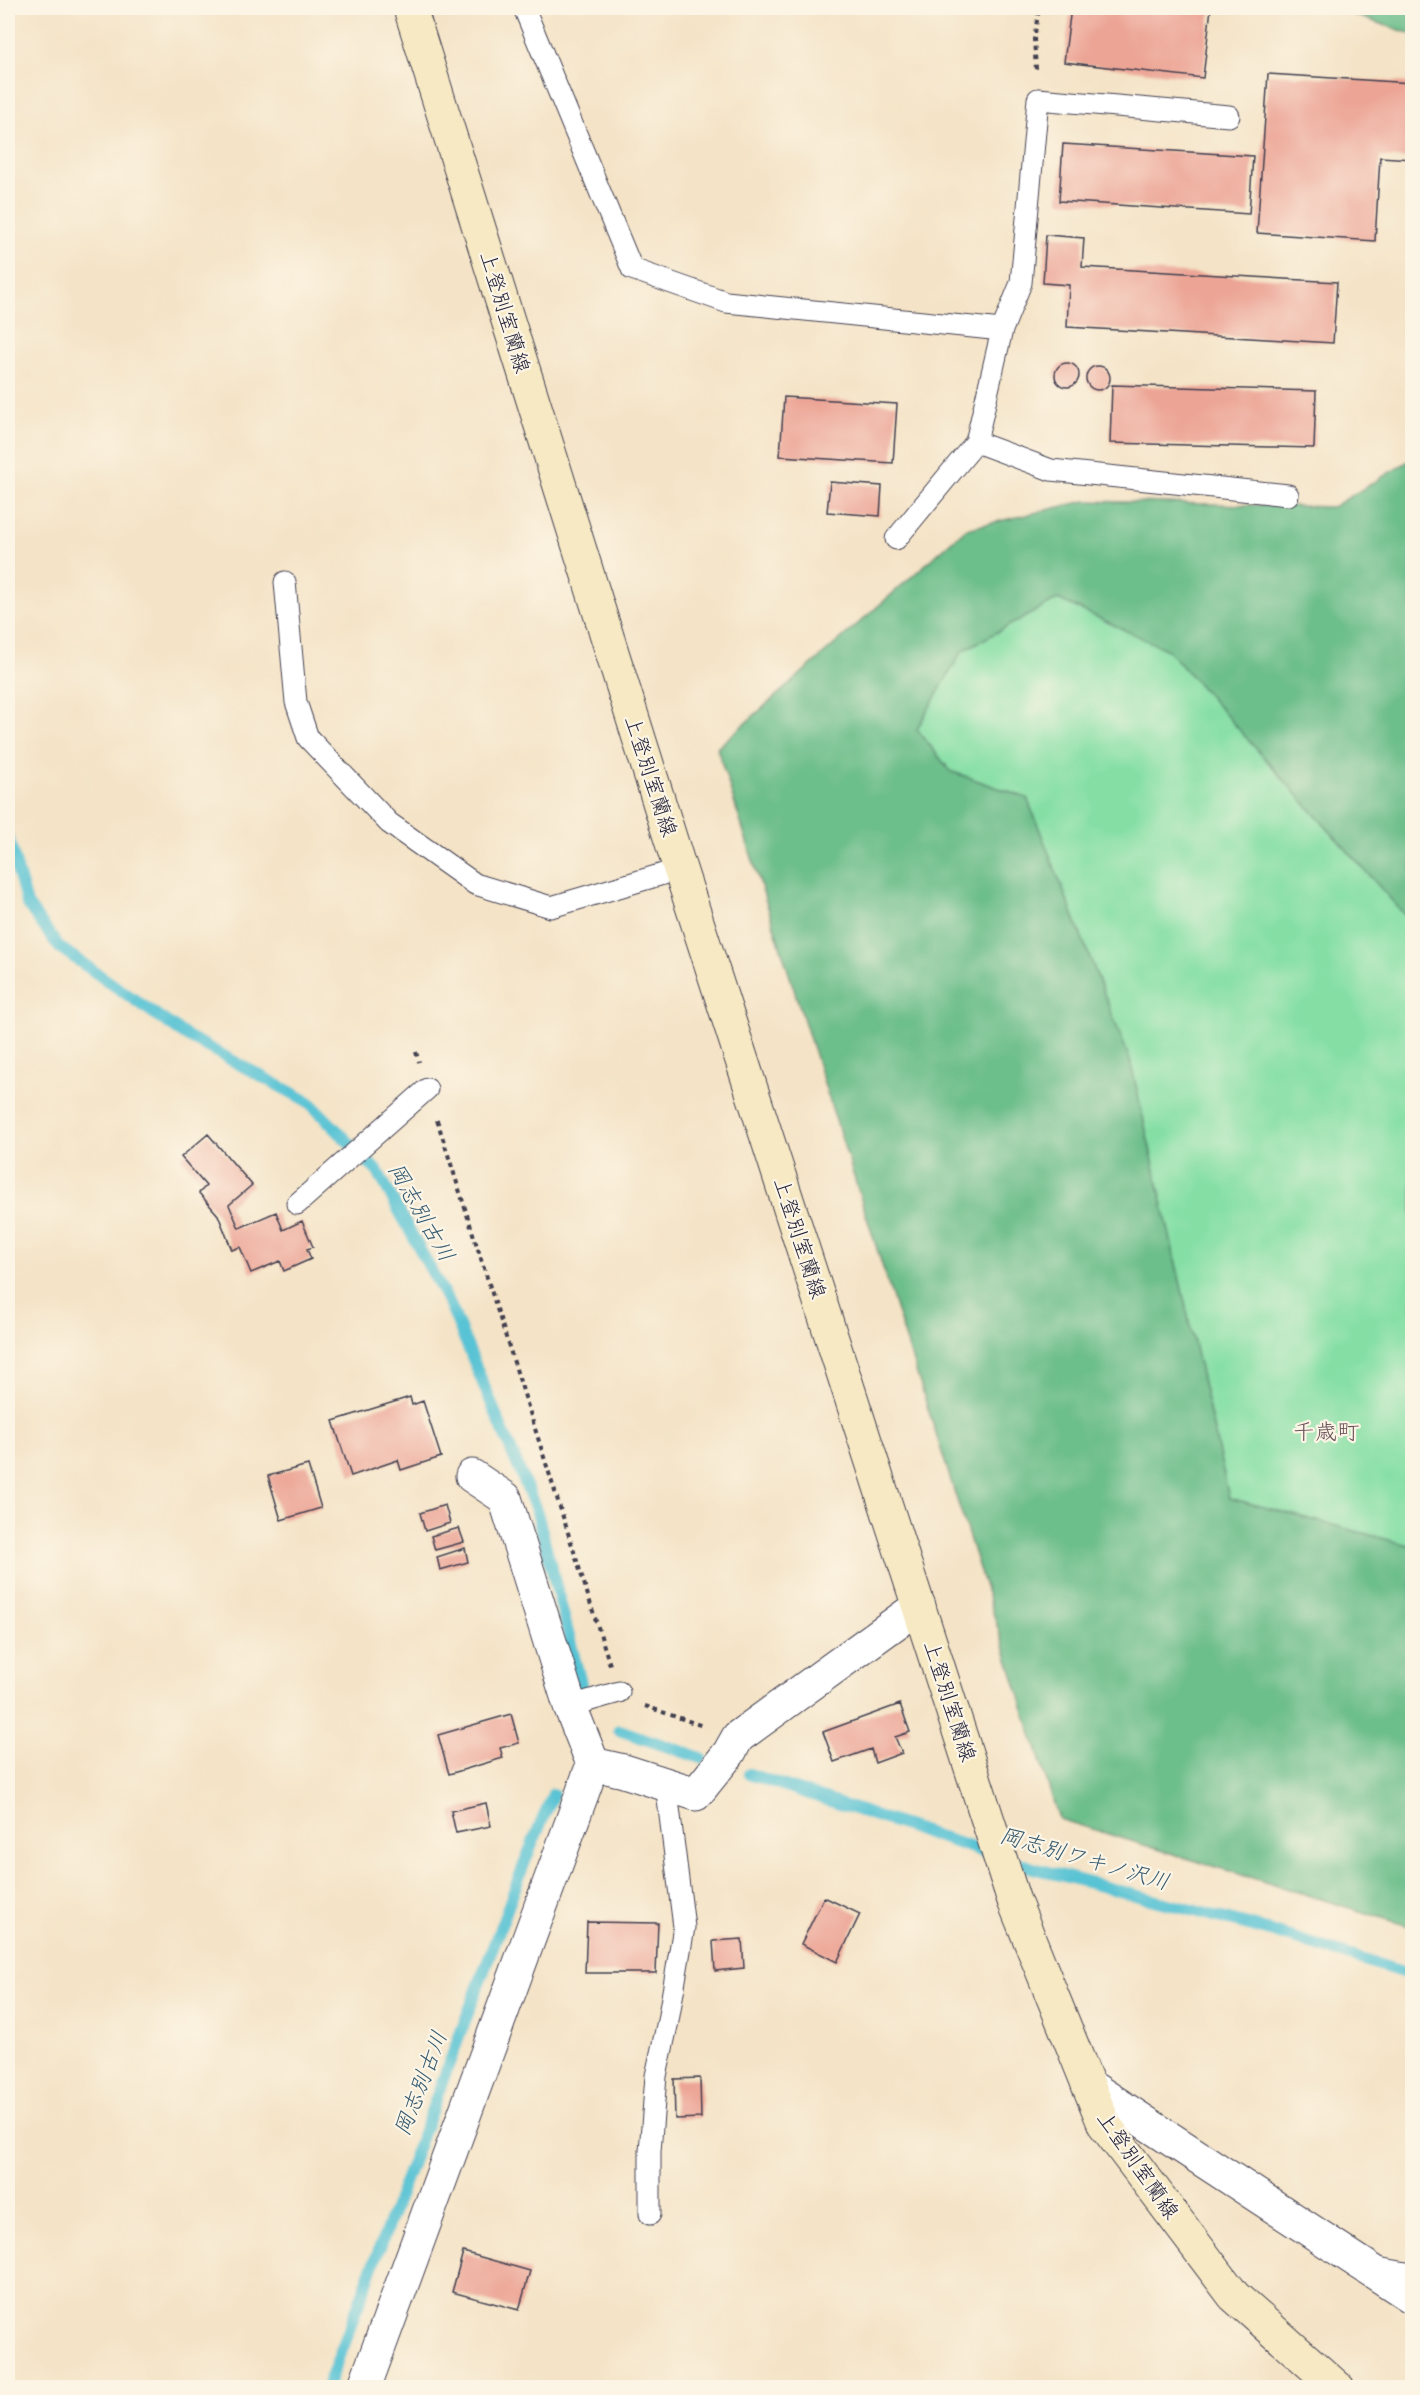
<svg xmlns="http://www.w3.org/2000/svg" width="1420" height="2395" font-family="'Patrick Hand','Klee One',sans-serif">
  <rect width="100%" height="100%" fill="#fcf5e5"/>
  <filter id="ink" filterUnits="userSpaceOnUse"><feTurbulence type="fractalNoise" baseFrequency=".0167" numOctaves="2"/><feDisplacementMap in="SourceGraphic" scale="12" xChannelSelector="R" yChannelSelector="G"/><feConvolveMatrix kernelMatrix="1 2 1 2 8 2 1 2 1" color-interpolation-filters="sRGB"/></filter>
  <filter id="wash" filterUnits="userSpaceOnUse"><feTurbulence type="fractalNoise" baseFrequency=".008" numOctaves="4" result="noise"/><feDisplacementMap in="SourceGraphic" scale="24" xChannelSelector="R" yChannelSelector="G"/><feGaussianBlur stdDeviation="1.35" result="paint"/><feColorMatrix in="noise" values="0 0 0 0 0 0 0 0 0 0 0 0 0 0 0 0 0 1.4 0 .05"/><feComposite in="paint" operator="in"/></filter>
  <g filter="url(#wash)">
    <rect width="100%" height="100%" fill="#f4e3c6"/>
    <path fill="#85dfa5" stroke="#548070" stroke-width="1.5" d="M1058,599L1168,650L1412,923V1546L1229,1498L1130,1060L1027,798L950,771L917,729L962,651Z"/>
    <path fill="#6cbe8a" stroke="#477062" stroke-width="1.5" d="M1332,8H1412V34Z
      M1412,459V923L1168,650L1058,599L962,651L917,729L950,771L1027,798L1130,1060L1229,1498L1412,1546V1927L1059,1819L717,748L966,529L1085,501L1333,507Z"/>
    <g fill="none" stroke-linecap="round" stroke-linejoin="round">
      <path stroke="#59c3d4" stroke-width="12" d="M8,837L27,904L59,947L185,1035L309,1102L378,1172L451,1307L537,1512L582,1687
        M619,1730L701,1758
        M749,1774L1033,1868L1267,1930L1412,1975
        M327,2388L526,1859L553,1794"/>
    </g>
    <g id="blocks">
      <path fill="#eca495" d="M1071,8H1211L1203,78L1064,62Z
        M1268,74L1412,83V159L1380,157L1375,241L1257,233Z
        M1063,144L1253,156L1249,214L1059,201Z
        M1046,235L1084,238L1082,267L1337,282L1333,343L1067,327L1069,285L1043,283Z
        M1055 375a12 12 0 1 1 24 0a12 12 0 1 1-24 0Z
        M1086 378a12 12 0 1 1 24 0a12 12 0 1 1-24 0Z
        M1112,385L1316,391L1314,448L1110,443Z
        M784,397L897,404L893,463L780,456Z
        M830,482L882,486L880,516L827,512Z
        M208,1134L252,1185L229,1205L239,1228L276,1212L283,1230L302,1221L313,1247L307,1249L311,1259L284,1271L280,1261L251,1273L240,1247L232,1250L218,1215L199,1193L206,1186L181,1157Z
        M410,1397L412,1405L423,1401L441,1457L401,1470L398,1460L351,1476L333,1421Z
        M308,1465L321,1508L281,1520L268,1476Z
        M445,1505L450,1523L425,1531L420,1513Z
        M459,1528L464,1542L435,1550L431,1536Z
        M465,1548L468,1562L440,1570L437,1557Z
        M900,1704L910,1732L895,1737L902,1753L875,1763L871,1749L834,1762L823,1732Z
        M511,1714L519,1743L500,1748L503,1758L449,1774L438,1735Z
        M486,1803L491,1826L456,1833L451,1811Z
        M824,1897L860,1914L837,1962L801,1944Z
        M587,1922L658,1923L656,1973H585Z
        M742,1939L744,1968L715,1971L713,1941Z
        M700,2078L701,2118L675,2119L674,2079Z
        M463,2252L530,2271L519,2310L452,2292Z"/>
    </g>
  </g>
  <g filter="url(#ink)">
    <use href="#blocks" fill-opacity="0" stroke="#423f50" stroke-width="1.5"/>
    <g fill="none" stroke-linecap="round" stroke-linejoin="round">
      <defs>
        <path id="lane" d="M524,8L632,269L726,302L1002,330L976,442L1051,470L1288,495
          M1002,330L1021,283L1038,99L1229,116
          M896,539L976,442
          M285,582L296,702L308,738L389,823L475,884L551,907L680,869
          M297,1204L427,1089
          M570,1706L619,1692
          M650,2214V2151L656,2076L668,2021L684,1927L666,1784
          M1378,2268L1412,2274"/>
        <path id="street" d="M472,1476L505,1498L570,1706L593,1764
          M1088,2085L1412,2297
          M364,2388L593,1764L624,1771L696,1794L729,1753L738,1737L919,1606"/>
        <path id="secondary" d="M410,8L680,869L1014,1901L1104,2124L1234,2296L1338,2388"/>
      </defs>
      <use href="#lane" stroke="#423f50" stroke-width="23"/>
      <use href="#street" stroke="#423f50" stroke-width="35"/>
      <use href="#secondary" stroke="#423f50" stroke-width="35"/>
      <path stroke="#423f50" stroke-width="4" stroke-dasharray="4.5 4.5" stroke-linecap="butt" d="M1036,69L1034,39L1039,8
        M416,1052L419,1062
        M437,1120L610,1665
        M645,1706L703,1726"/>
      <use href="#lane" stroke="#fff" stroke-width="21"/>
      <use href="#street" stroke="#fff" stroke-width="33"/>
      <use href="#secondary" stroke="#f6e9c3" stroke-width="33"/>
    </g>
  </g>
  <g text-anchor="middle" stroke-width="4.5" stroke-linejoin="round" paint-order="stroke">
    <g font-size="21" fill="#22223b" stroke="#fcf5e5">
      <text transform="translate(505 312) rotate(73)" y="7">上登別室蘭線</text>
      <text transform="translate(651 776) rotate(72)" y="7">上登別室蘭線</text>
      <text transform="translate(800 1238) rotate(72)" y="7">上登別室蘭線</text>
      <text transform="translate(950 1701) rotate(72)" y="7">上登別室蘭線</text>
      <text transform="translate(1138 2165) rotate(55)" y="7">上登別室蘭線</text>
    </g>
    <g font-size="22" font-style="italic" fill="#355a71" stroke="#fcf5e5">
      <text transform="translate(422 1212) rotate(60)" y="8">岡志別古川</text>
      <text transform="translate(1085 1858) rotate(16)" y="8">岡志別ワキノ沢川</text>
      <text transform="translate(420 2083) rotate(-69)" y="8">岡志別古川</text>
    </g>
    <g font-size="22" fill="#69505a" stroke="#fcf5e5">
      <text x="1326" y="1439">千歳町</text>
    </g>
  </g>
  <rect width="1420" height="2395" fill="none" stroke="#fcf5e5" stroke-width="30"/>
</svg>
